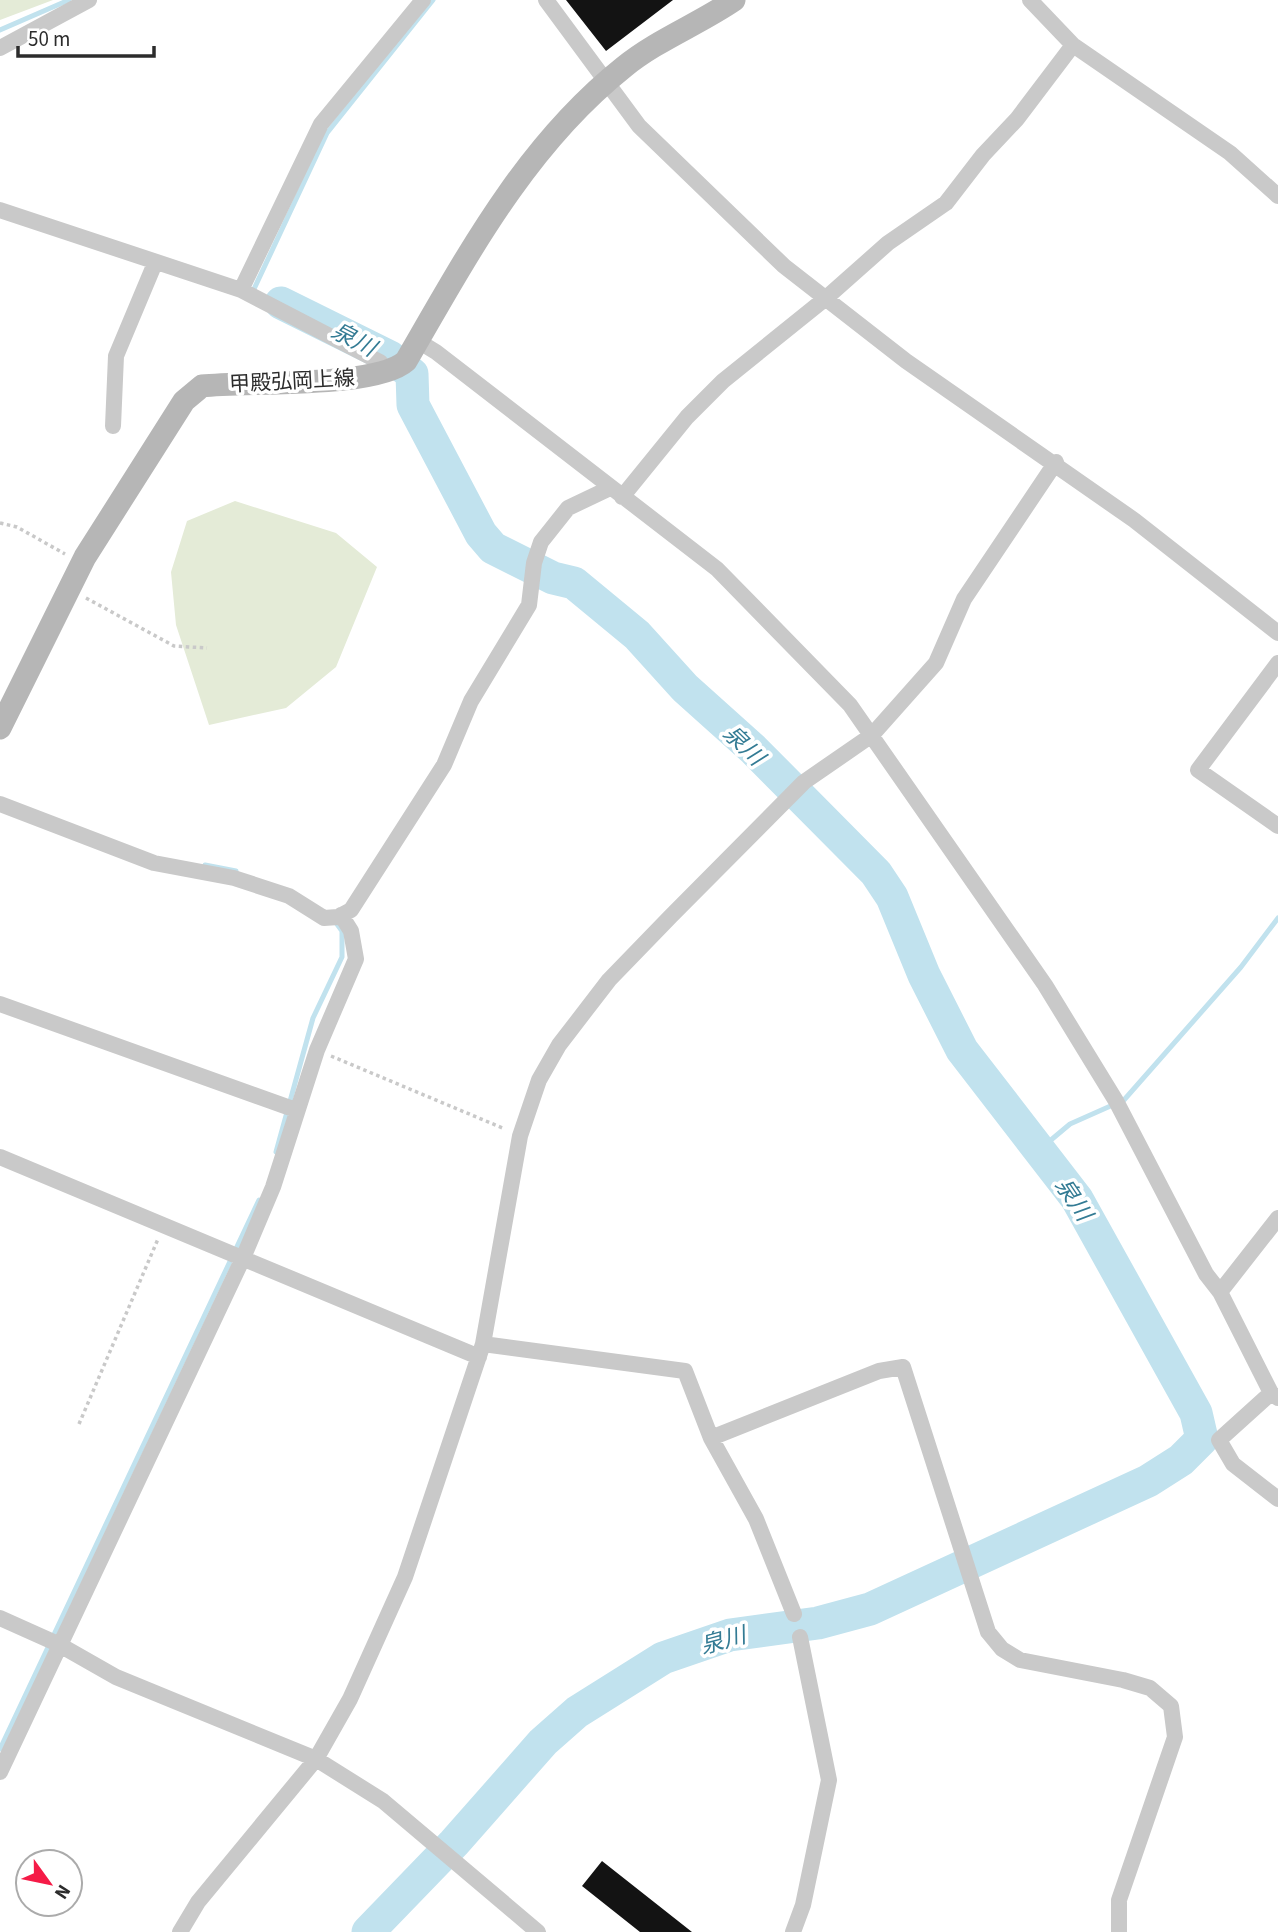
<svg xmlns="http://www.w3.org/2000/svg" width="1278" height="1932" font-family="'Source Sans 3','Noto Sans JP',sans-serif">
  <rect width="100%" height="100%" fill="#fff"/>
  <path fill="#e4ebd7" d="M0,0H53L0,20Z
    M235,501L336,533L377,567L336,667L286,708L209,725L176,625L171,572L187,521Z"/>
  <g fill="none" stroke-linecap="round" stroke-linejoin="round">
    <path stroke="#c1e2ee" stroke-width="5" d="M0,30L69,0
      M254,289L327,133L433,0
      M205,865L236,871
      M1039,1150L1070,1124L1124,1100L1241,967L1278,918
      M276,1152L313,1018L342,957V931L334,920
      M0,1749L259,1200"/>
    <path stroke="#c1e2ee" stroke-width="33" d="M281,303L390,357L412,374L413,405L481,534L493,548L553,578L574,583L637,635L685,688L753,749L876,873L892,897L924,975L962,1050L1077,1199L1196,1413L1202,1439L1181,1460L1148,1481L870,1609L818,1623L730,1635L663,1658L577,1712L543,1742L454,1843L368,1932"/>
  </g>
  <path fill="#131313" d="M566,0H673L606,51Z
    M602,1861L692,1932H640L582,1886Z"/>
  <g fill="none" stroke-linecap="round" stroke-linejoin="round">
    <path stroke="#c9c9c9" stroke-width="3.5" stroke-dasharray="3.5 3.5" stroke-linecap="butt" d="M0,523L17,527L65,554
      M86,598L174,646L207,648
      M331,1056L505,1129
      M79,1424L158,1239"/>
    <path stroke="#c9c9c9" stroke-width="16" d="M546,0L639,126L784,266L906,361L1134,520L1278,633
      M1030,0L1073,45L1230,153L1278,196
      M0,48L89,0
      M0,210L241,290
      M418,341L436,352L717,569L850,705L1045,985L1116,1101L1206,1274L1220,1292L1271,1393L1278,1398
      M388,373L380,362L241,290L321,124L423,0
      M113,426L116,356L155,263
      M622,497L687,417L723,381L826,298L888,243L946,203L983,155L1017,119L1073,45
      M1278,663L1198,770L1278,826
      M0,804L154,863L234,878L289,896L324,918L338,917L351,910L444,765L471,701L529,605L534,563L541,542L568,508L610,488
      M0,1004L296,1110
      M0,1157L479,1357
      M1220,1292L1278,1218
      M483,1344L685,1371L711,1438L756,1519L794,1614
      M1271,1393L1219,1440L1233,1464L1278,1499
      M711,1438L879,1371L903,1367L988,1632L1002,1649L1020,1660L1123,1680L1150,1688L1171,1706L1175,1737L1119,1900V1932
      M0,1618L58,1644L116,1677L316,1759L383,1801L538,1932
      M0,1772L243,1258L273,1187L317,1050L356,959L351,931L341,915
      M180,1932L198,1902L316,1759L350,1699L405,1577L483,1344L520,1136L539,1080L559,1045L609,980L671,916L804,782L872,735L936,663L964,599L1056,462
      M793,1932L803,1905L829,1780L800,1637"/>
    <path stroke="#b6b6b6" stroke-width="23" d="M0,728L85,557L184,401L202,386C248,381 376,388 406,361C468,254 526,145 624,67C657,40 699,24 734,0"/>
  </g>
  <g text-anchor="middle" stroke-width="7" stroke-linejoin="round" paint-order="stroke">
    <g font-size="21" fill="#2c2c2c" stroke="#fff">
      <text transform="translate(292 381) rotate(-3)" y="7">甲殿弘岡上線</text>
    </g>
    <g font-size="23" font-style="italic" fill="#337b94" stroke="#fff">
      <text transform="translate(354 339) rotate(27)" y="8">泉川</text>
      <text transform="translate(744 745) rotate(44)" y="8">泉川</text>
      <text transform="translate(1074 1199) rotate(56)" y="8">泉川</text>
      <text transform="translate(723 1640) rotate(-15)" y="8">泉川</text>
    </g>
  </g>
  <g transform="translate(49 1883) rotate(123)"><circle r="33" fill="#ffffff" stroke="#ababab" stroke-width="2"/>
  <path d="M0-5L12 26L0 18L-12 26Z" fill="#f51b47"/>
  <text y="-10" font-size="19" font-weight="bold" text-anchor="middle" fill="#2c2c2c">N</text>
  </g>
  <path d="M18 46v10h136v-10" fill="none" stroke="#2c2c2c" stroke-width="3.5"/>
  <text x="28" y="46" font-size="21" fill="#2c2c2c" stroke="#ffffff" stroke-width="5" paint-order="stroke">50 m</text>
</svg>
